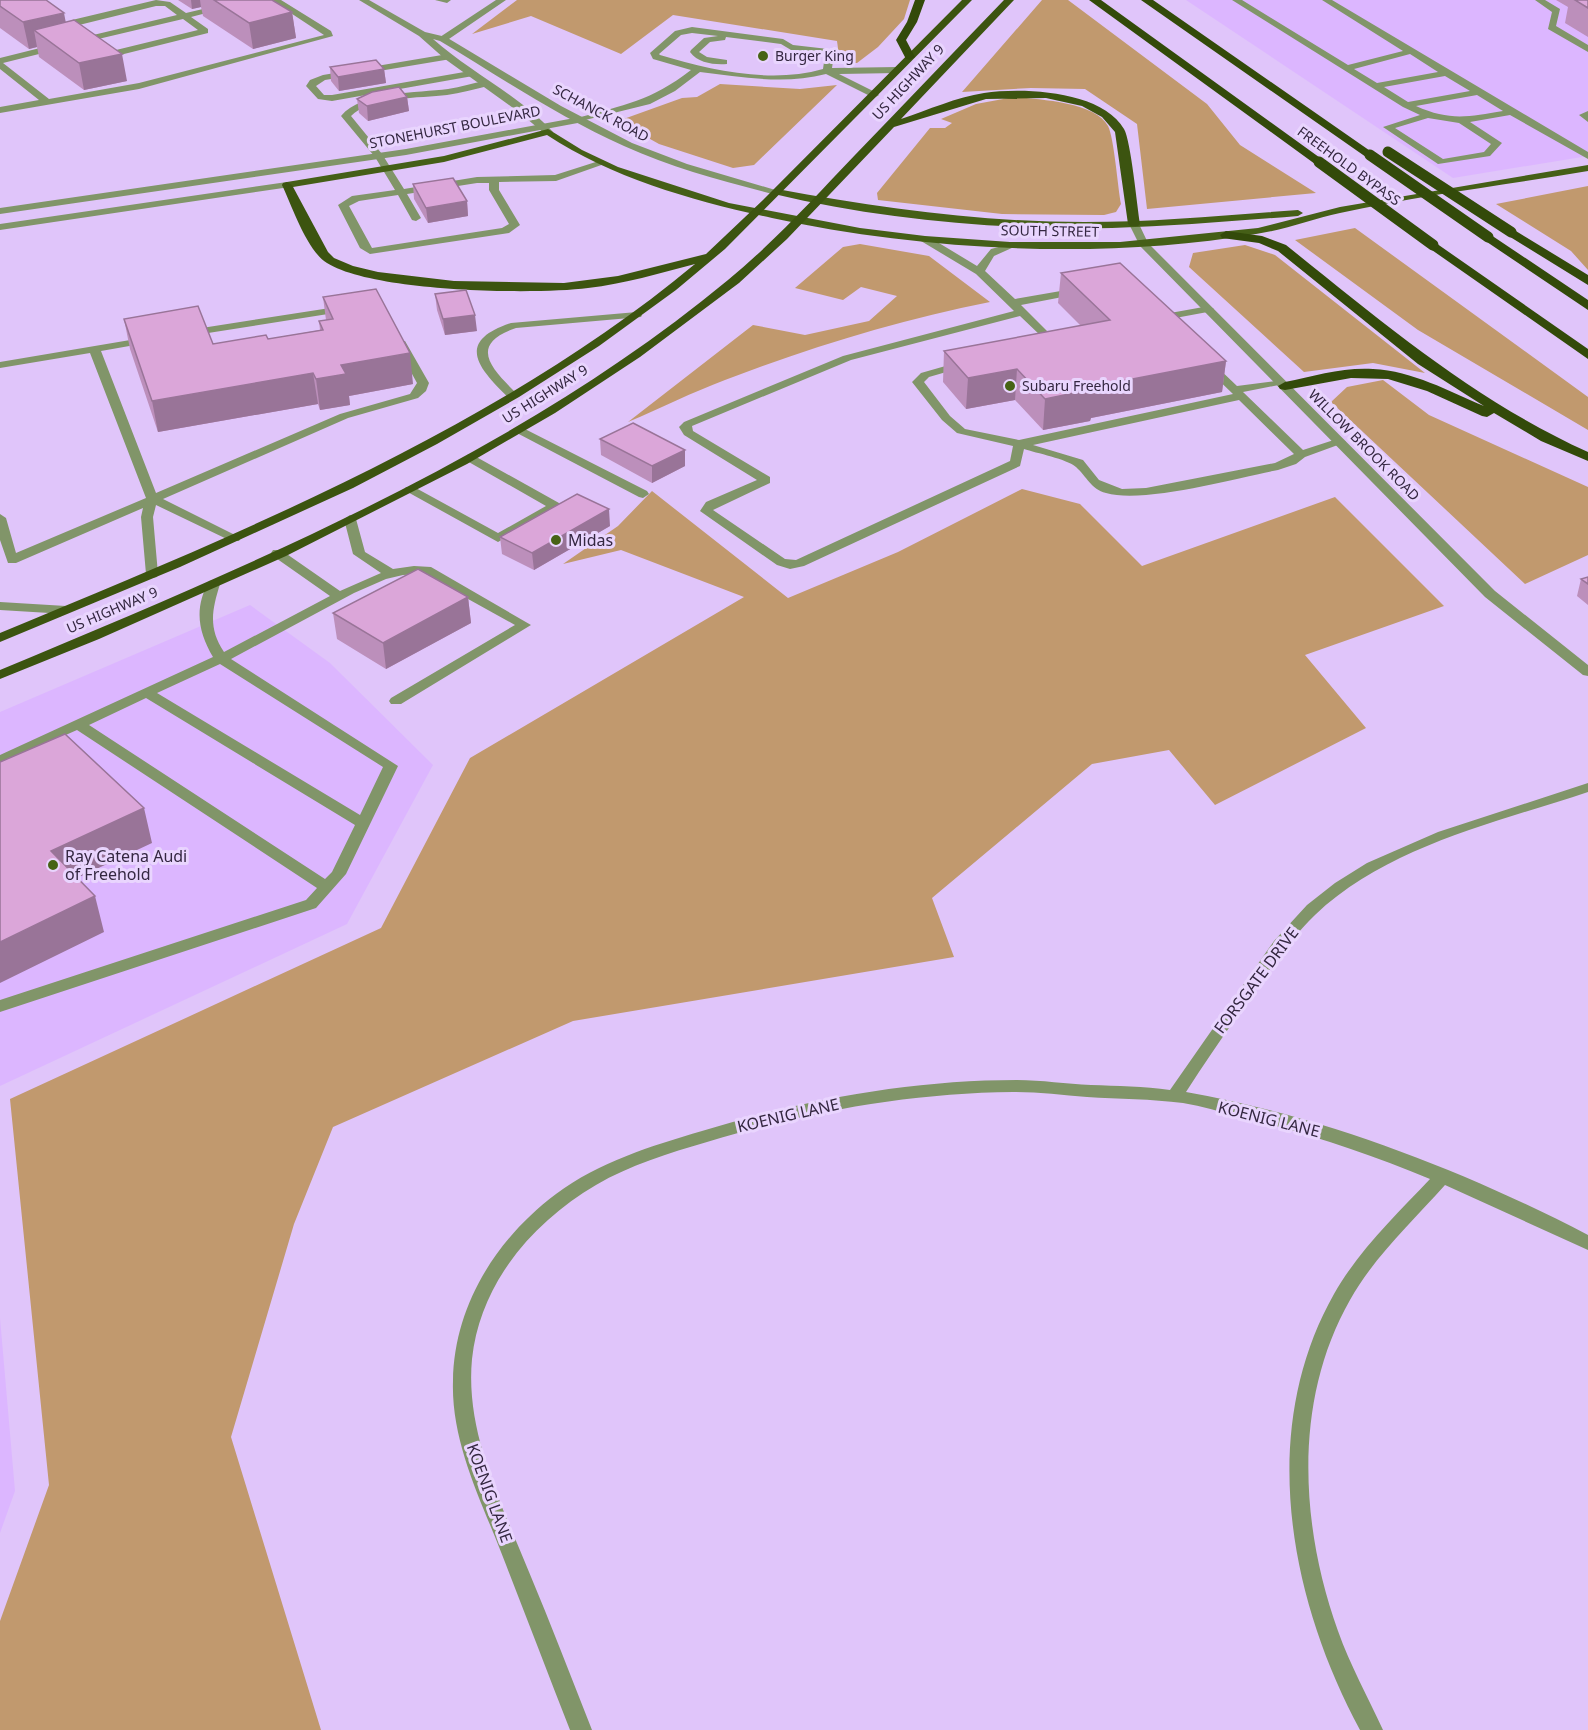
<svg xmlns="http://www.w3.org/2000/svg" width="1588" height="1730" font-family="'Noto Sans',sans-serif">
  <rect width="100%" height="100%" fill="#e0c5fa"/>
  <path fill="#dcb6ff" d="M1186,0H1588V156L1453,178Z
    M250,605L330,663L433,765L347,924L0,1086V712Z
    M0,1318L15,1491L0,1533Z"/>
  <path fill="#c1996e" d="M517,0H910L904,19L878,47L857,63H840L837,41L673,15L621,54L531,16L472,34Z
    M1042,0H1068L1207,104L1240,145L1316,193L1147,209L1137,124L1085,89L1031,88L962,92Z
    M720,84L800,89L837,85L754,165L733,168L659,144L618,121L682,98L697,97Z
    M1014,97C1038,99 1096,102 1108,126C1114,137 1118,189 1121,204L1116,212L1104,215L1002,214L878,200L877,193L930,128H945L952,123L941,119L976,104Z
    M1588,186V270L1571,251L1496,204Z
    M1355,228L1588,397V430L1418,330L1295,240Z
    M860,244L929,256L990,302C900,320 811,347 725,380C693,392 661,408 628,422L753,325L805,335L869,321L897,296L861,287L843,300L795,288L843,247Z
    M1245,245L1275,255L1425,373L1373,363L1304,372L1189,267L1193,253Z
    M1383,380L1429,415L1588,487V555L1525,584L1331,402L1347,387Z
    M1022,489L1080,504L1142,566L1335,497L1444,606L1305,655L1366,728L1215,805L1169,750L1092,764L932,898L954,957L573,1021L333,1127L294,1224L231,1437L321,1730H0V1621L49,1485L10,1099L381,928L470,758L744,597L621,550L563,564L618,526L652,491L788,598L898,552Z"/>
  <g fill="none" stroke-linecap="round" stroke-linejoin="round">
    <path fill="#819569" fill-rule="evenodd" d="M156,0L170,2L186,13L241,0H256L191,17L208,29V33L112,57L101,54L85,42L77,43V39L80,38L65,26L72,20ZM156,6H165L177,15L89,36L75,26ZM183,19L198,30L112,51L94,40Z
      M271,0H281L331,31L333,36L139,89L0,113V107L39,100L0,69V58L56,44L60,47L59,49L3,63L49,99L139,83L324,35Z
      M435,0H451L447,3Z
      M496,0H506L446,41H440V37Z
      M1232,0H1242L1348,65L1403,51L1322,0H1332L1588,152V159L1510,115L1470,122L1502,143L1490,156L1438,164L1383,127L1420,115L1403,107ZM1410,54L1438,72L1377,83L1354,69ZM1445,76L1470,91L1408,102L1384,87ZM1477,95L1503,111C1468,117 1449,121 1416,106ZM1428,118L1459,123L1491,144L1484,152L1443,159L1395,128Z
      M1535,0H1545L1560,9L1556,26L1588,45V52L1548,29L1552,12Z
      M692,27L783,39L793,45L828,49L834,54L832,68L898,67L902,70L898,73L839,74L877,93L879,95L874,98L826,74C784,85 742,77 700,72L675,91L650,104L577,122V118C624,105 651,101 691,70L653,59L650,53L675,31ZM692,33L718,36L704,38L691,50L690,52C698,63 714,65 727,64V60L707,57L699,52L710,42L725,40L726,37L781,44L791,50L823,53L825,55L823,69C771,84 710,70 660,55L659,54L681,35Z
      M448,54L452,57L451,59L325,80L316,86L324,95H332L470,71L473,72V76L332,101L318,99L306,86L310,80L323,75Z
      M485,81L488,82V86C475,89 460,93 447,95C421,98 369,97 351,116L382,154L404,189L477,177L555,175L602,160L607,163L556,181L499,182V190L520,225L509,233L370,254L360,248L338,205L352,196L395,190L375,157L341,116C362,91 418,93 448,89C461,87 473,83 485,81ZM477,183H489V190L509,224L502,228L372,248L349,206L359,201L398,195L412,220L416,221L421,218L407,194Z
      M1588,111V122L1579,115Z
      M921,237H929L977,266L991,249L1014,243V247L994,256L985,271L1015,299L1078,288L1083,291L1078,294L1021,305L1052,336C1047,344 1044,346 1035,348L1029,345L1041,336L1020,316L851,360L692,426L693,431L770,477V483L713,510L785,559L796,560L1010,461L1013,446L957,433L942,420L912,382L921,373L963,361L967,362V366L929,377L924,382L950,416L965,429L1019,440L1233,394L1207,369L1205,367L1211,364L1215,365L1237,386L1284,380V384L1243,392L1303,450L1340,438L1346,442L1305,457L1296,464L1278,470C1236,478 1144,504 1106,493C1091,489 1087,477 1076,467C1067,459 1036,453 1024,449L1020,466L804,566L790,569L777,565L700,511L706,502L757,480L684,435L679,427L684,422L843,356L1014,311L976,274L921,241ZM1239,400L1294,454L1275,463L1146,488L1122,489L1099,480L1083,460L1033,445Z
      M343,306L348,309L347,311L189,336L184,333L189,330Z
      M1209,306L1214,309L1213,311L1159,321L1154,318L1159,315Z
      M637,312L642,315L641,317L516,328C467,345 492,369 517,394V398H509C479,369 454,342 511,323Z
      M148,337L153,340L152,342L101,351L156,493L340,414L410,394L417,383L395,343L397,341H405L429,383L426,391L418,398L348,418L163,499L241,538L239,541H231L156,505L153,517L158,574L157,577L152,578L146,574L141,517L143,508L16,563H8L0,540V514L6,518L16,553L146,498L90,353L0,368V362Z
      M519,426L647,491L649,494L643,498L639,497L515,432L513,430Z
      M471,454L559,503L561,506L498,542L404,490L406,487H414L498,533L546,506L467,461V455Z
      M350,515L356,519L365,552L393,569L414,566L431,567L531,625L401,704H391L389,701L391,698L515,625L423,574L403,575L386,579L354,593L231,659L398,766L346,874L316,908L0,1012V1000L306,900L317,888L77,730L0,764V755L213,657C198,632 194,608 209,581L214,580L220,584C212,610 208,628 224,652L330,596L273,556L271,553L273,550H281L340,591L381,573L353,554L344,519ZM220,664L383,767L360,815L157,693ZM146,698L355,825L332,872L325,879L89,725Z
      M0,602L66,606L73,610L66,614L0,610Z"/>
    <path fill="#819569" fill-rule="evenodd" d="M580,117L585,120L583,122L406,155L0,214V208L406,149Z
      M287,182L292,185L290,187L0,230V224Z
      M1588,783V792C1495,823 1388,846 1315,915C1293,936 1276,961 1258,986C1234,1021 1209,1056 1186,1092C1323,1116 1465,1171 1588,1235V1250L1445,1185C1412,1222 1374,1257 1350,1300C1293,1400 1300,1525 1338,1631C1350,1665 1368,1697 1383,1730H1360C1289,1598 1257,1430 1334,1294C1359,1250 1396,1215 1430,1179C1368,1153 1305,1132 1240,1117C1221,1112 1202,1106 1183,1103C1151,1099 1119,1099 1087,1097C1062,1095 1038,1092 1013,1092C910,1093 805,1112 707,1142C669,1153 630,1165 596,1185C533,1222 480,1283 472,1359C465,1433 502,1505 529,1572C551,1624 571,1677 592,1730H570C547,1671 524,1611 501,1552C480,1498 451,1441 453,1381C454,1306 496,1239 556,1194C599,1162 651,1146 702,1131C803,1100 911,1080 1017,1080C1042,1080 1066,1084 1091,1085C1117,1086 1144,1086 1170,1090L1274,941L1307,905L1335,883L1367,863L1438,832Z"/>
    <path fill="#819569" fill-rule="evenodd" d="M359,0H369L425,32L446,37L561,106L632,143L687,164L782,192L777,195C725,182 673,168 624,146C559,117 500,77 440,41L433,39C470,72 520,96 553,132L545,134L520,113L445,59L419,36Z
      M1130,222H1138L1148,243L1495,591L1588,665V676L1583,675L1485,597L1140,246L1129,224Z"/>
    <path fill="#455f17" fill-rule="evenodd" d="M548,129L582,150L618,167L729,203L860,228L925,236L1010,242H1120L1258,228L1340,207L1588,165V171C1506,185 1421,195 1340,213C1312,219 1285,230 1256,234C1103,260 923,251 772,218C694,201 614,179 547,135L444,162L287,188L282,185L287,182L444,156Z
      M777,189C879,208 981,222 1084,222C1156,222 1227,215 1298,210L1303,213L1298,216C1236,221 1174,226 1112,228C1000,230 883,220 774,194L772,192Z"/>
    <path fill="#3c5410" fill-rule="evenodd" d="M962,0H972L725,249L676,290L599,346L519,397L437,444L353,488L180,567L0,642V633C236,535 497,429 695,264C660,273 624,284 588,288C533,295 373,292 327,263C307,251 292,206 282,185L283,183L287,182L292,185L328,252L334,258L353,266L378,272L454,281L564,283L618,276L706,254L763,200Z
      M1004,0H1014L901,119C928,110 957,97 984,93C1024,87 1102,91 1124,129C1131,141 1137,206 1140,224L1138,226H1130L1128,224L1115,132L1102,117L1082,106L1046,98L986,99L894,127L787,239L739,283L640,357L555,413L467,464L286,556L99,639L0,679V670C253,564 515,456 728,280C774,242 814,198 855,155C905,103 954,52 1004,0Z"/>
    <path fill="#334a0a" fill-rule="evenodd" d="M915,0H925L917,22L906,40L915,57L910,60L906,59L896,40L907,22Z
      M1089,0H1101L1323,160V164H1315Z
      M1141,0H1153L1376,155L1374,157H1366Z
      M1511,228L1588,275V285L1507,235L1505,232Z
      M1226,231L1262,236L1286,245C1382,322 1475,401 1588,452V461L1541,441L1494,413L1487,417L1482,416L1427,391L1388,379L1351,378L1285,390L1280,389L1278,386L1285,382C1314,376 1344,367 1373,369C1413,371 1448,391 1484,406L1418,364L1278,251L1259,243L1222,238L1220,235Z
      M1488,233L1588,300V310L1484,240V234Z
      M1433,241L1588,349V359L1429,248L1427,245Z"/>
    <path stroke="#334a0a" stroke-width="11" d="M1388,152L1511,232
      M1370,155L1488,237
      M1319,162L1433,245"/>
  </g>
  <path fill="#bc8fbb" d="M0,0L66,22L127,81L84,90L39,57L37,47L29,49L0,28Z
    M178,0H272L292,12L296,38L253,49L203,16L201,7L192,9Z
    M1556,0H1588V37L1565,23L1568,7Z
    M330,67L384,69L386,83L339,91L331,81Z
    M407,97L409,111L368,121L359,113L357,99Z
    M413,184L467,201L468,216L428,223L414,199Z
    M1061,273L1226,361L1222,392L1091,418L1090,421L1043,430L1015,400L966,409L943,382L944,351L1081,326L1058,303Z
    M435,294L477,331L445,335L437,310Z
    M323,297L413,384L349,396L350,405L320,410L318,404L158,432L130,349L124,319L213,344L268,339L320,330L319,321L326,320Z
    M600,439L685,450V466L652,483L601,455Z
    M610,526L534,570L502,554L500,537Z
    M1588,577V605L1577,596L1581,579Z
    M468,597L471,623L386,669L337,639L333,613Z"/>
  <path fill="#997498" d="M191,0H200L201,7L192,9Z
    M292,12L296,38L253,49L249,23Z
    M64,13L69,39L34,30L37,47L29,49L23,22Z
    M122,54L127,81L84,90L79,63Z
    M384,69L386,83L339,91L338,77Z
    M407,97L409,111L368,121L367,106Z
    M467,201L468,216L428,223L426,208Z
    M475,315L477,331L445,335L443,319Z
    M410,353L413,384L349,396L350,405L320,410L316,379L341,365Z
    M1226,361L1222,392L1091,418L1090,421L1043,430L1045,399L1091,387Z
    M1017,369L1015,400L966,409L968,378Z
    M313,373L318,404L158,432L152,401Z
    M685,450V466L652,483V466Z
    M609,509L610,526L534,570L532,553Z
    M468,597L471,623L386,669L383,643Z
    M144,808L152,843L60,886L51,851Z
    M95,896L104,932L0,983V942Z"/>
  <path fill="#dba6d9" stroke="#997498" stroke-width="1.5" d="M0,0H46L64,13L23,22L0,6Z
    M214,0H272L292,12L249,23Z
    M1575,0H1588V8Z
    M74,20L122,54L79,63L34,30Z
    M376,60L384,69L338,77L330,67Z
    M399,87L407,97L367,106L357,99L372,92Z
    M453,178L467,201L426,208L413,184Z
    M1120,263L1226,361L1091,387L1093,389L1045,399L1017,369L968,378L944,351L1110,320L1061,273Z
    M376,289L410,353L341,365L346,374L316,379L313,373L152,401L124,319L198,306L213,344L266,335L268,339L323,330L319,321L333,319L323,297Z
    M466,290L475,315L443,319L435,294Z
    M633,423L685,450L652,466L600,439Z
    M577,494L609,509L532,553L500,537Z
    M418,569L468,597L383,643L333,613Z
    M1588,577V584L1581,579Z
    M65,734L144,808L51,851L95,896L0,942V762Z"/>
  <g fill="#476315" stroke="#e9d5fe" stroke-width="2">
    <circle cx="763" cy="56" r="6"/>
    <circle cx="1010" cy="386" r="6"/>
    <circle cx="556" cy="540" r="6"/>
    <circle cx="53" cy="865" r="6"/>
  </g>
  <g text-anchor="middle" stroke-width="6" stroke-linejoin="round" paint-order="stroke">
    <g font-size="14" fill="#342741" stroke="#e9d5fe" text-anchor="start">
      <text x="775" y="61">Burger King</text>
      <text x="1022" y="391">Subaru Freehold</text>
    </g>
    <g font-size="14" fill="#342741" stroke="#e9d5fe">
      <text transform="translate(908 82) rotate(-47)" y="5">US HIGHWAY 9</text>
      <text transform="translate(601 113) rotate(28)" y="5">SCHANCK ROAD</text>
      <text transform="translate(455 127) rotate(-11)" y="5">STONEHURST BOULEVARD</text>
      <text transform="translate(1349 166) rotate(36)" y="5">FREEHOLD BYPASS</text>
      <text transform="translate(1050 231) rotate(1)" y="5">SOUTH STREET</text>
      <text transform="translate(545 394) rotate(-32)" y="5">US HIGHWAY 9</text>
      <text transform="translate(1364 445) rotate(45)" y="5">WILLOW BROOK ROAD</text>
      <text transform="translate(112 610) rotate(-23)" y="5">US HIGHWAY 9</text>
    </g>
    <g font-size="16" fill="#342741" stroke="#e9d5fe" text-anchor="start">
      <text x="568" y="546">Midas</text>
      <text x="65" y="862">Ray Catena Audi<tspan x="65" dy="18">of Freehold</tspan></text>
    </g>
    <g font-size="16" fill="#342741" stroke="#e9d5fe">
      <text transform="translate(1256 980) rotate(-53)" y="6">FORSGATE DRIVE</text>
      <text transform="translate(788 1115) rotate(-13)" y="6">KOENIG LANE</text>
      <text transform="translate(1269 1119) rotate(14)" y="6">KOENIG LANE</text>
      <text transform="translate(490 1493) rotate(70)" y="6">KOENIG LANE</text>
    </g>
  </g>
</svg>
